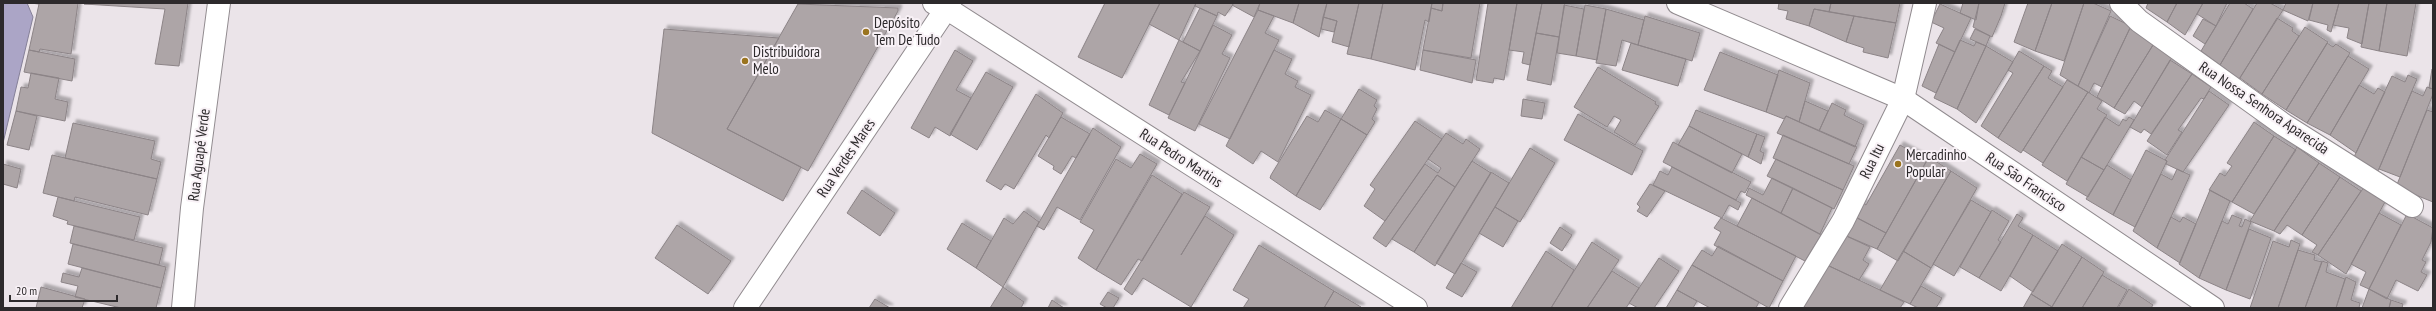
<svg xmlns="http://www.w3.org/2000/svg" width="2436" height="311" font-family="'PT Sans Narrow',sans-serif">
  <defs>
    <filter id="shadow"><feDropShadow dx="3.5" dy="-3.5" stdDeviation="1" flood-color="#0004"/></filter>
  </defs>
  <rect width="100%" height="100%" fill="#ebe4e9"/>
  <path fill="#aba5c6" stroke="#858098" d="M3,3H27L33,17L3,143Z"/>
  <path fill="#ada5a7" stroke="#8c8487" filter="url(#shadow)" d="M30,3H78L71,54L40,49L39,52L29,50L39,4Z
    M188,3L179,66L155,64L165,9L84,4Z
    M1105,3H1160L1122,78L1078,57Z
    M1160,3H1196L1179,40L1149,24Z
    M1196,3H1234L1225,16L1218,12L1217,16L1195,6Z
    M1234,3H1260L1254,17L1232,5Z
    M1260,3H1299L1293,23L1258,10Z
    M1299,3H1327L1319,37L1293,23Z
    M1327,3H1359L1349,47L1332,42L1337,21L1323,17Z
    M1359,3H1383L1371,59L1347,54Z
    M1383,3H1432L1429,22L1425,20L1415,70L1371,59Z
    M1432,3H1443L1442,11L1431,8Z
    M1443,3H1480L1471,58L1423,50L1431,8L1442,11Z
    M1488,3H1517L1504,80L1494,78L1493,83L1476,80Z
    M1517,3H1542L1530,65L1522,63L1524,52L1509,50Z
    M1542,3H1565L1559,37L1536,33Z
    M1779,3H1831L1829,12L1814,9L1809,26L1786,19L1788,11L1778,9Z
    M1831,3H1900L1896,23L1829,12Z
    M1963,3H1979L1976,20L1960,13Z
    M1979,3H2005L2001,16L1992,37L1973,27Z
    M2028,3H2052L2035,51L2014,42Z
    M2052,3H2084L2064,61L2035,51Z
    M2084,3H2093L2111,11L2078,86L2060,75Z
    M2148,3H2177L2167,22L2146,8Z
    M2177,3H2203L2185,35L2167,22Z
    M2203,3H2227L2216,26L2197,14Z
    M2230,3H2244L2253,9L2220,65L2201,51Z
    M2257,3H2270L2283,10L2239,79L2220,65Z
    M2286,3H2313L2308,21L2283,10Z
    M2313,3H2339L2331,32L2327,30L2328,25L2309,20Z
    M2339,3H2369L2362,44L2347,38L2349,28L2333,25Z
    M2369,3H2387L2379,51L2361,47Z
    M2387,3H2416L2407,56L2379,51Z
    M798,4L898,8V11L808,171L727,129Z
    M1940,4L1971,18L1955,52L1936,43L1944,28L1931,22Z
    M1564,5L1584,9L1576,56L1557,53Z
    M1585,5L1606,9L1597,60L1576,56Z
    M1200,8L1217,16L1200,51L1183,42Z
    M1606,9L1644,20L1638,45L1622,40L1616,66L1596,63Z
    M1814,9L1854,16L1846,42L1809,26Z
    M1258,10L1274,16L1265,33L1279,40L1230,139L1199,124Z
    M1645,16L1700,33L1692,61L1638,45Z
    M1854,16L1896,23L1888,58L1863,52L1864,48L1846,42Z
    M2110,16L2131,26L2102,87L2094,83L2089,93L2078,86Z
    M1323,17L1337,21L1334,32L1321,29Z
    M2277,18L2293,28L2292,31L2299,36L2262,94L2240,78Z
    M2203,19L2216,26L2205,44L2193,36Z
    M1213,25L1232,35L1222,54L1230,58L1195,131L1168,118Z
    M2305,27L2328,42L2286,110L2262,94Z
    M2130,28L2153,45L2114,108L2097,97Z
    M664,29L779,38L727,129L801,167L783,201L652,133Z
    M1975,29L1990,36L1986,46L1970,39Z
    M1536,33L1559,37L1551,85L1527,80Z
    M1179,40L1200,51L1181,82L1185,83L1169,115L1149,105Z
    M1960,40L1974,46L1976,42L1986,46L1957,109L1934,98Z
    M1631,43L1686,59L1678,86L1622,70Z
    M2327,43L2333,47L2336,44L2350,53L2307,123L2286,110Z
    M1939,44L1955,52L1936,93L1922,86Z
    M2153,45L2173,56L2142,107L2134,101L2125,114L2114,108Z
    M1986,46L2013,62L1976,123L1957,109Z
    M29,50L75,59L72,81L24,72Z
    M955,50L973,61L956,90L971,98L950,136L935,127L929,138L911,128Z
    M1274,50L1292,59L1285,74L1298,81L1295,87L1311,95L1278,162L1261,151L1253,164L1226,146Z
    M1423,50L1476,60L1472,83L1420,70Z
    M2019,51L2044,66L1998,138L1981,126L2013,73L2008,70Z
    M1720,52L1778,75L1766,112L1704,90Z
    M2348,56L2369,69L2330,135L2307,123Z
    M2170,60L2192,74L2151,134L2144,129L2141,133L2130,127Z
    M2044,66L2052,71L2048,78L2063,87L2021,153L1998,138Z
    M1598,67L1656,102L1655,104L1659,106L1635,145L1614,132L1621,120L1614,116L1607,127L1574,107Z
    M2432,69H2433V89L2429,88Z
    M1779,70L1810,83L1799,122L1786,116L1784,119L1766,112Z
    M986,72L1013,87L977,150L950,134Z
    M31,73L59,78L55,99L68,102L65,121L16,111L21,87L28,88Z
    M2192,74L2211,87L2204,99L2201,98L2178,130L2182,132L2167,155L2147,141Z
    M2408,75L2417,79L2378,171L2354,157L2392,76L2405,82Z
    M2067,80L2088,92L2043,163L2023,150Z
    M2359,85L2374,94L2378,88L2385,92L2356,153L2330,135Z
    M2427,87L2433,89V94L2400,177L2379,169L2412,91L2423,96Z
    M1359,89L1377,100L1374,106L1377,109L1372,119L1375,122L1367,135L1341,119Z
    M2209,91L2229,105L2183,172L2166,164L2167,161L2165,160Z
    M2088,92L2102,101L2097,109L2107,115L2067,181L2042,165Z
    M1036,94L1063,113L1049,138L1046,135L1014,189L1005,184L1001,190L986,181Z
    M1523,99L1545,103L1542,119L1521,116Z
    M1805,101L1828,111L1819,131L1799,122Z
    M1832,103L1846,110L1844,115L1864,125L1855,147L1819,131Z
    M1325,110L1341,119L1296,196L1270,178L1271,175L1307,116L1318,122Z
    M1696,110L1757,134L1748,157L1689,126Z
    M2427,110L2433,112V202L2396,187Z
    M16,111L37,116L29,150L7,145Z
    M1578,114L1643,151L1632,175L1564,140Z
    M1786,116L1857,147L1849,164L1777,133Z
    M1061,117L1090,134L1076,158L1072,156L1061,174L1053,169L1054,166L1038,156Z
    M2105,117L2119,126L2123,119L2126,121L2129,117L2134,120L2104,170L2081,157Z
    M1341,119L1367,135L1320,210L1296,196Z
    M1415,121L1442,139L1385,221L1364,206L1375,189L1370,185Z
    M2254,122L2274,136L2232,202L2209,190L2220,173L2225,176L2232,166L2227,163Z
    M73,123L155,141L151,159L161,162L157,179L65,158Z
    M1689,126L1742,154L1732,173L1678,145Z
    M1093,128L1121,147L1080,220L1057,207L1044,230L1037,226Z
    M1446,133L1463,144L1466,139L1480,149L1455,187L1437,175L1386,247L1373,238L1425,164L1438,173L1441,168L1428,159Z
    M1757,134L1765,137L1760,151L1764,153L1761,164L1748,157Z
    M1783,135L1854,166L1843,190L1773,158Z
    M2274,136L2296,150L2254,214L2232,202Z
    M1673,142L1751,182L1745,193L1741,191L1736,200L1663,162Z
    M1900,145L1927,160L1886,233L1855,217L1863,203L1866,205Z
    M2297,147L2319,163L2274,231L2250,221Z
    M1530,148L1555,163L1520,222L1495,207Z
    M2146,150L2167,161L2135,227L2113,215Z
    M1140,154L1157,164L1096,270L1078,258L1094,230L1080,222L1116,159L1131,168Z
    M52,155L157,179L148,215L75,197L74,201L43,193Z
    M1929,157L1951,171L1898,261L1877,249Z
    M2081,157L2104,170L2088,197L2066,184Z
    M1776,159L1843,190L1834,209L1767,176Z
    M1472,161L1491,173L1435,266L1414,252Z
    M2319,163L2340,177L2302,235L2287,225L2280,234L2274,231Z
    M3,164L21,169L17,188L3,184Z
    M2107,165L2131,180L2113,215L2086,199Z
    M1672,167L1741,203L1738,210L1729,205L1722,218L1653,185L1660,171L1668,175Z
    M2177,169L2190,175L2157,248L2133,231L2161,174L2172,180Z
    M1951,171L1977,188L1931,268L1903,251Z
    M1491,172L1509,183L1455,274L1436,263Z
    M1152,175L1182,194L1142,261L1138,259L1121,285L1096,270Z
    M1437,175L1455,187L1414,252L1392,239Z
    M2340,177L2361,191L2318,255L2312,252L2317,245L2302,235Z
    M1772,178L1793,188L1781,213L1746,195L1749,188L1763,195Z
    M1650,184L1665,191L1647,217L1637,211L1640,207L1637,204Z
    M2364,187L2385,202L2346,274L2318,255Z
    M1793,188L1832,208L1820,234L1781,213Z
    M862,190L895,213L880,236L847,213Z
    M2210,190L2230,201L2199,278L2179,264Z
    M1184,192L1210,207L1181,255L1205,216L1234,235L1191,307L1143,278L1132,295L1124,289Z
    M58,197L140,217L134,240L67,224L68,221L53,216Z
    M1752,198L1821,235L1805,261L1737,226Z
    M1971,200L1991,212L1954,276L1933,264Z
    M1495,207L1518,221L1503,247L1479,233Z
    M1992,210L2009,221L1998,240L2001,242L1979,278L1960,267Z
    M1024,211L1039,222L1003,287L976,268L1004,218L1013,224Z
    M2379,213L2401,225L2369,289L2360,285L2366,272L2351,264Z
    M2017,214L2023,218L2018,226L2033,235L2001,291L1979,278Z
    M2407,214L2433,228L2431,242L2422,260L2426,262L2421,272L2427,275L2418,291L2396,280L2387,299L2369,289Z
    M1852,215L1886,233L1877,249L1842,234Z
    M2232,215L2242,219L2239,226L2242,227L2245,219L2251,222L2226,290L2199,278L2222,221L2228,224Z
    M2171,217L2180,222L2183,217L2196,224L2180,263L2157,248Z
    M1721,218L1796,256L1783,281L1714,245L1721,232L1714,228Z
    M962,223L991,241L976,268L947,249Z
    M677,225L731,261L708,294L655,258Z
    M74,226L163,248L159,265L70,243Z
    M1560,227L1572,235L1562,251L1550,243Z
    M2249,229L2271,238L2250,299L2226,290Z
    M1842,234L1870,247L1863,260L1869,264L1859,280L1827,265Z
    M2033,235L2058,251L2033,292L2010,276Z
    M2291,240L2300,244L2278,308H2250L2273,241L2289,247Z
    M1592,242L1619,260L1587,308H1551Z
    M73,244L166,267L161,288L68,264Z
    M2062,244L2082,257L2052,307L2031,294Z
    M1259,245L1334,291L1324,308H1243L1249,299L1233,290Z
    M1718,246L1783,281L1769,308L1692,265L1702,250L1712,256Z
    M2298,250L2315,255L2314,260L2322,262L2305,308H2278Z
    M1546,251L1574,270L1551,308H1511Z
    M1903,251L1931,268L1910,304L1880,290Z
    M2082,257L2104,272L2082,308H2051Z
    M1659,258L1679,271L1654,308H1638L1629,303Z
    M2322,261L2328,263L2326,272L2345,279L2336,308H2305Z
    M1461,263L1477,272L1462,297L1446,288Z
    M1692,265L1759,302L1756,308H1710L1677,290Z
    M1827,265L1880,290L1904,302L1900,308H1803Z
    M82,268L161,288L156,308H121L75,297L78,286L61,282L63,273L79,277Z
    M1612,271L1639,288L1626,308H1587Z
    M2102,275L2127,290L2117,308H2082Z
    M2346,277L2356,282L2351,300L2360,303L2359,308H2336Z
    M1921,286L1942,298L1936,308H1918L1910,304Z
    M41,287L85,299L82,308H36Z
    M1003,287L1024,302L1021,308H990Z
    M2129,289L2153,305L2151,308H2118Z
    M2369,289L2391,300L2389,308H2362Z
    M1677,290L1697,301L1693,308H1666Z
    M1334,291L1361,307V308H1324Z
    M1108,292L1119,298L1113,308H1107L1100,304Z
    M2031,294L2052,307L2051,308H2023Z
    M875,299L890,308H869Z
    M1052,300L1064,308H1048Z
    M2391,300L2403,304L2402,308H2389Z"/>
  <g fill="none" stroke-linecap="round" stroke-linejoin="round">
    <defs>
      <path id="minor" d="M2121,3L2139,21L2284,125L2412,206
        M183,308L192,208L219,3
        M745,308L950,3
        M1790,308L1843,221L1903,99L1925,3"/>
      <path id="tertiary" d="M934,3L946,8L1416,308
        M1678,3L1903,99L2213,308"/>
    </defs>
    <use href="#minor" stroke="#918b8f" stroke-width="24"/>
    <use href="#tertiary" stroke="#918b8f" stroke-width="24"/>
    <use href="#minor" stroke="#fff" stroke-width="22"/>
    <use href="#tertiary" stroke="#fff" stroke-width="22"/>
  </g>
  <g fill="#9a741f" stroke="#f8f1f6" stroke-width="1.5">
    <circle cx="866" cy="32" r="4"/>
    <circle cx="745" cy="61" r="4"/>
    <circle cx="1898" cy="164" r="4"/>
  </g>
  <g text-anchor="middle" stroke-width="4" stroke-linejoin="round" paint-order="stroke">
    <g font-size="15" fill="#2d2a2c" stroke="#f8f1f6" text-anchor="start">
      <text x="874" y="28">Depósito<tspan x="874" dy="17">Tem De Tudo</tspan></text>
      <text x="753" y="57">Distribuidora<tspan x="753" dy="17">Melo</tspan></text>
      <text x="1906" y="160">Mercadinho<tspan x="1906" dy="17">Popular</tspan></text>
    </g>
    <g font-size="15" fill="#2d2a2c" stroke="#f8f1f6">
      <text transform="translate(2264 108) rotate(34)" y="5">Rua Nossa Senhora Aparecida</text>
      <text transform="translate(199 155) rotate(-83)" y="5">Rua Aguapé Verde</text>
      <text transform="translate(846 158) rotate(-56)" y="5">Rua Verdes Mares</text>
      <text transform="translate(1181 158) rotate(33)" y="5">Rua Pedro Martins</text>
      <text transform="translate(1872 161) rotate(-64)" y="5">Rua Itu</text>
      <text transform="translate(2026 182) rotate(34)" y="5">Rua São Francisco</text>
    </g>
  </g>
  <rect width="2436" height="311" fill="none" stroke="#2d2a2c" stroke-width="8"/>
  <path d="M10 295v6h107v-6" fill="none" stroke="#2d2a2c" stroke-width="2"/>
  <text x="16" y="295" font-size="12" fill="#2d2a2c" stroke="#f8f1f6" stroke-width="3" paint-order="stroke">20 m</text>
</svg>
